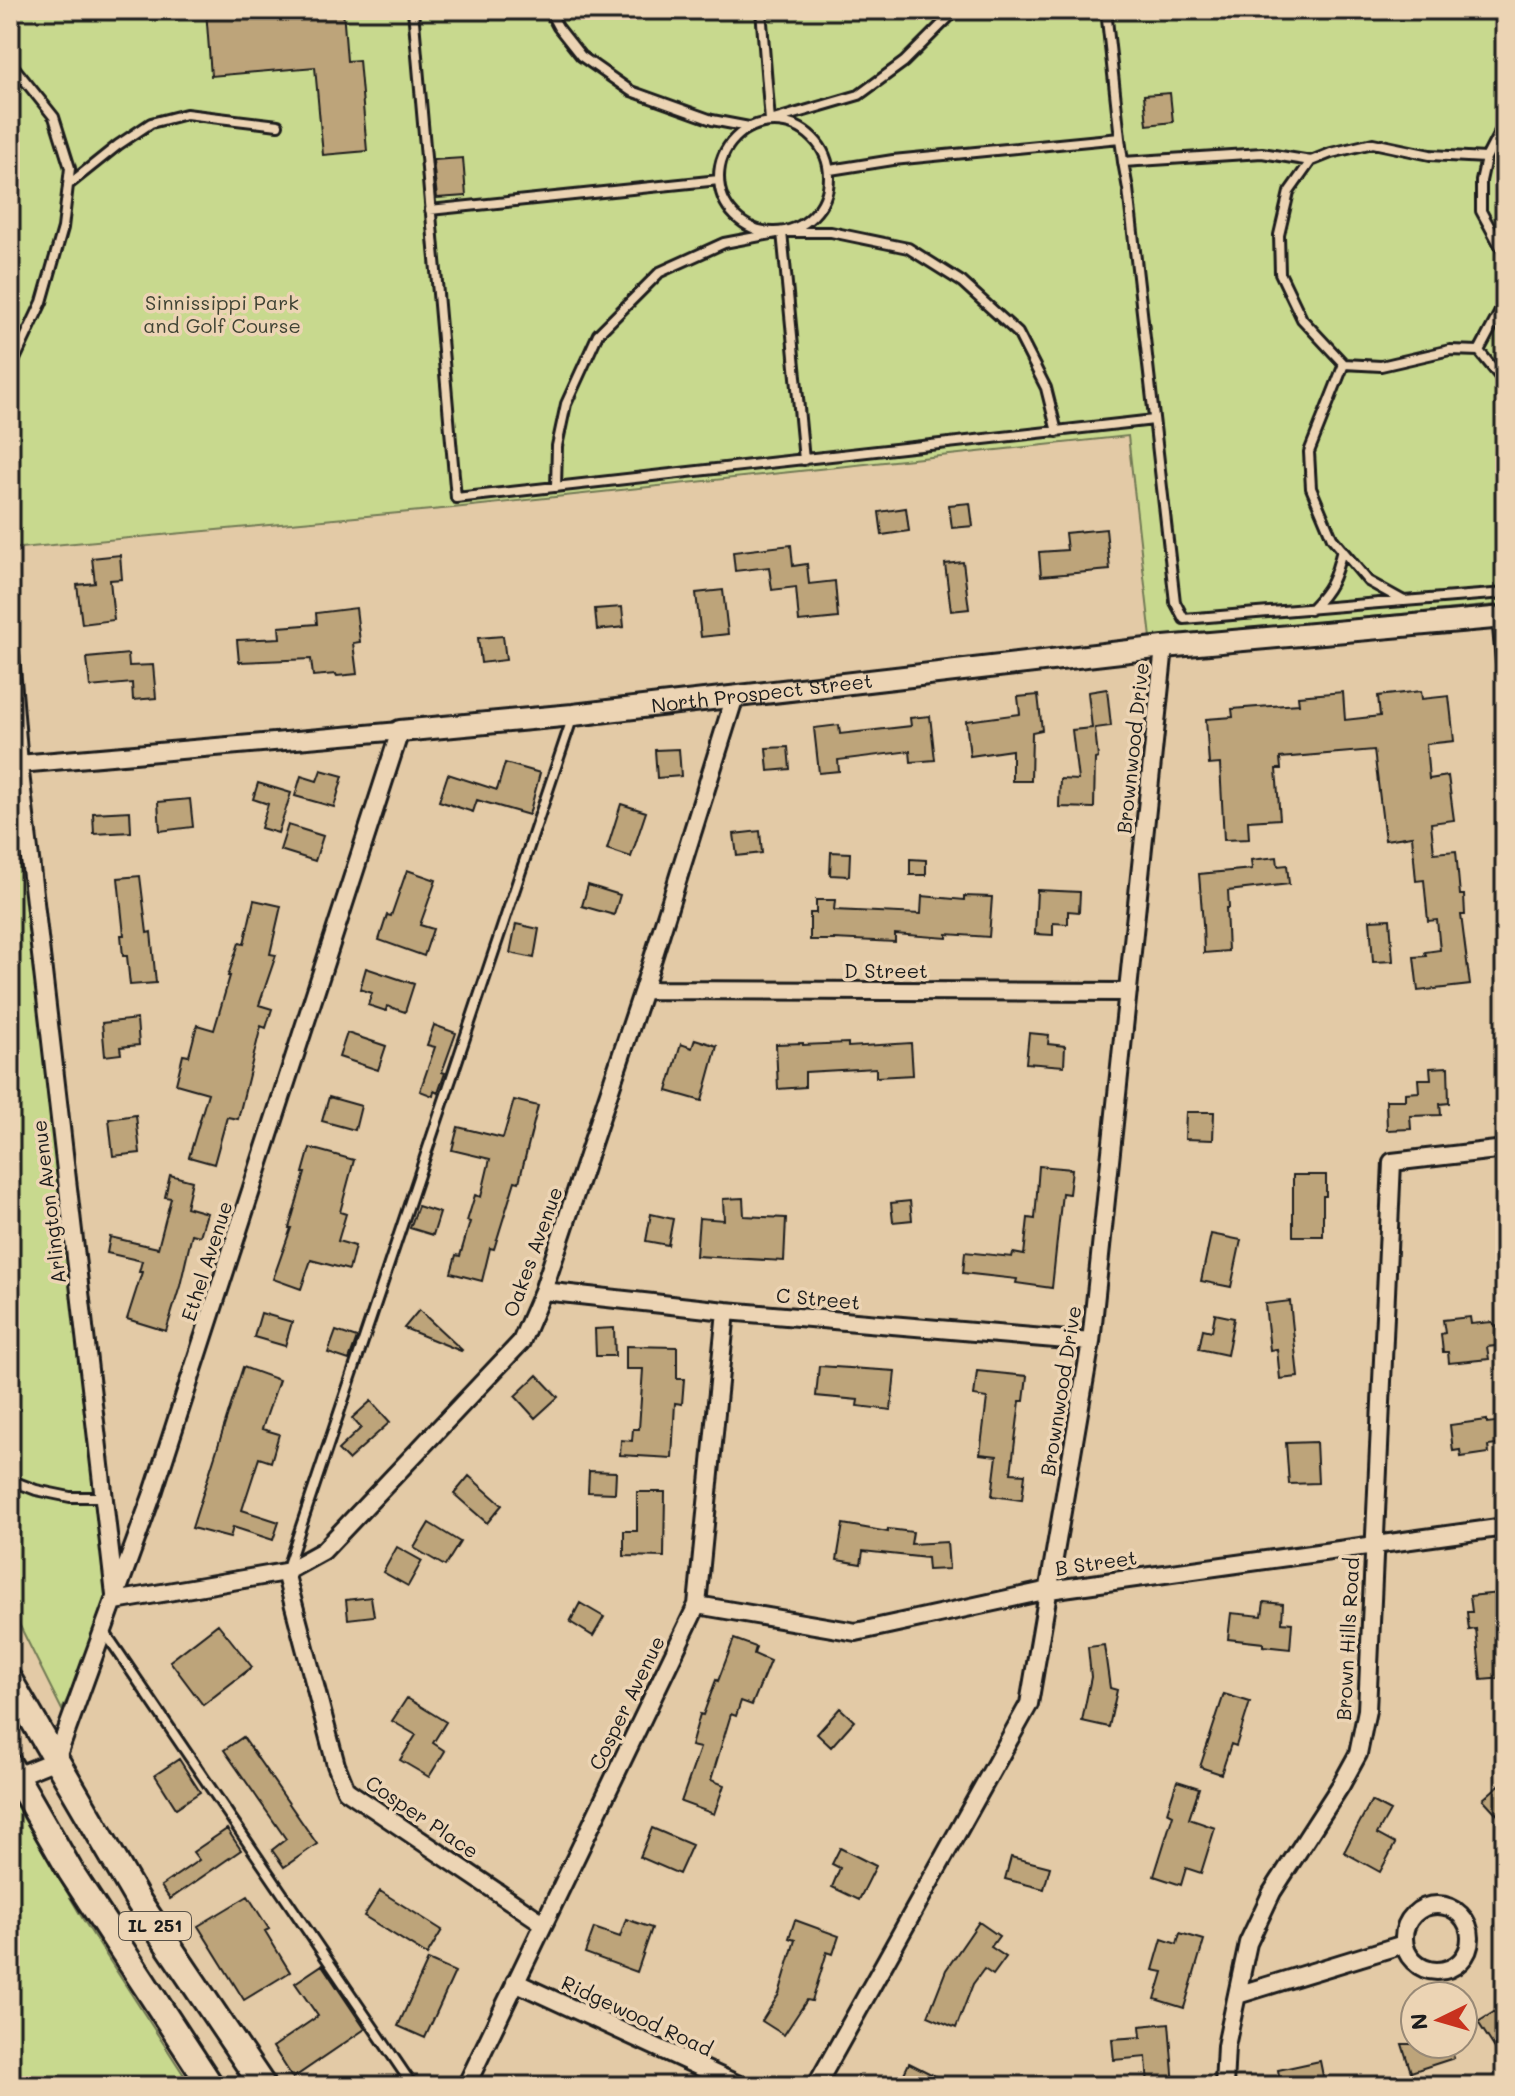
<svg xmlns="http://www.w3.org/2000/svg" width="1515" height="2096" font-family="Mali,sans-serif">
  <rect width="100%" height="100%" fill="#e3caa6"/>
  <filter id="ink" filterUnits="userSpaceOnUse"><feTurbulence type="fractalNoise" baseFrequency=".0125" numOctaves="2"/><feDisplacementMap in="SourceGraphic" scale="16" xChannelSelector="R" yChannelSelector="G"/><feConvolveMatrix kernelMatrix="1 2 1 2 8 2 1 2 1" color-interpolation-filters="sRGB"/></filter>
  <g filter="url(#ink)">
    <path fill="#c8d98e" stroke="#727a55" stroke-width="2" d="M10,10H1505V604L1151,638L1128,436L453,508L10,549Z
      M10,655L115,1601L62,1710L10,1606Z
      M10,1795L84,1921L191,2086H10Z"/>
    <path fill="#bda47a" stroke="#1c1c1c" stroke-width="2" d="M206,10H343L347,61L359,60L367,151L323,155L315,67L211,76Z
      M1170,93L1173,122L1147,125L1144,95Z
      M463,158L466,196L437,198L433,160Z
      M970,503L973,526L952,528L949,505Z
      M906,508L909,531L882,535L879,512Z
      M1106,529L1110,570L1041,576L1039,552L1067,550L1065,533Z
      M791,545L793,566L807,564L809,584L835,581L838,618L799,622L796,587L772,590L769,567L735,571L733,552Z
      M120,555L122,579L110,580L114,620L82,624L77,585L95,583L92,558Z
      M963,562L969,609L951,611L945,564Z
      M723,590L728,634L701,637L696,593Z
      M622,607L624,627L597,630L595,609Z
      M356,608L360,642L353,643L357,674L337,676L336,674L313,676L311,659L239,662L237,640L280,638L279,627L317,624L316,613Z
      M503,636L506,660L481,663L478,638Z
      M128,654L129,666L153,665L156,698L133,700L132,683L90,687L87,658Z
      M1107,689L1111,726L1095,728L1098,758L1095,759L1094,808L1059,807L1060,779L1078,780L1072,730L1092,728L1088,692Z
      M1421,691L1422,699L1449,696L1454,741L1426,744L1429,779L1448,776L1454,820L1431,823L1434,853L1456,851L1460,895H1464L1465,915H1461L1470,985L1418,991L1414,957L1426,956L1425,952L1440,950L1437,920L1428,921L1424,880L1416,881L1412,836L1385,840L1374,750L1280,758L1281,769H1276L1280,819L1248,821L1249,839L1224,840L1220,764L1209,765L1206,719L1233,717L1232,709L1299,704L1298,696L1343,692L1345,720L1380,716L1378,696Z
      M1038,695L1042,730L1032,732L1031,781H1012V750L970,756L966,721L1020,714L1018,697Z
      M930,716L935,760L911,762L910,751L838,760L839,771L819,773L814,728L839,725L840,734L911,726L910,718Z
      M788,747L790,769L768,771L766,748Z
      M679,749L681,776L657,778L655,750Z
      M505,763L540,773L529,815L477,800L473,812L439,801L448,774L497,790Z
      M321,770L343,776L334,807L295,796L301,776L317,781Z
      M258,783L291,793L278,833L261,828L268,804L253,799Z
      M190,799L193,827L160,831L158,802Z
      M621,804L646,812L631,857L607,849Z
      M130,811L131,832L94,834L93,813Z
      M288,825L323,836L315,861L280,850Z
      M760,831L762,853L737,856L734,834Z
      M831,852L850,853L849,876L830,875Z
      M1277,857L1278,866L1287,865L1289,884L1228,891L1229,908H1226L1228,951L1204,953L1203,924L1199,874L1252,869L1251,860Z
      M910,859L926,860V875H910Z
      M407,870L436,880L420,925L433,929L424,956L379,940L387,915L391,916Z
      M140,876L147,933L151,932L156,983L130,985L127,956H123L121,935H124L118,878Z
      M588,885L620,895L614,915L582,906Z
      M1037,890L1080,892L1079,912L1068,911V924L1053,923V935L1035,934Z
      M922,896L964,900V896L992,897L989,937L947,934V938L895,934V942L834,939V940H810V913H816V900H835L834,910L921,914Z
      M254,900L281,906L270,954L276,955L259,1005L272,1009L266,1028L261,1026L238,1119L227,1117L214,1164L189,1157L208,1093L176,1084L183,1055L189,1056L197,1025L214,1030L230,976H228L239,943L244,944Z
      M1390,919L1393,961L1373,962L1370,920Z
      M516,924L539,929L534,958L510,953Z
      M366,968L414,984L405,1012L387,1006L386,1011L368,1005L372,993L360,989Z
      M137,1019L139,1045L120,1047L121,1054L105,1056L102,1023Z
      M434,1025L456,1033L442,1072L445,1073L438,1093L434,1091L433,1096L420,1091L435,1047L427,1045Z
      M347,1033L386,1046L378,1070L339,1057Z
      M1029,1033L1049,1035L1048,1044L1065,1046L1064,1066L1026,1063Z
      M695,1039L717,1046L702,1101L667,1091L681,1044L692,1048Z
      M803,1043V1045L848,1043V1047L911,1043L913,1075L876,1077V1068L805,1072V1087L778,1089L776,1044Z
      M1448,1067L1449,1103L1440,1104L1441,1115L1410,1116L1411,1129L1387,1130L1386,1100H1405V1093L1419,1092L1418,1079H1431L1430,1068Z
      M329,1097L361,1106L355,1130L322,1121Z
      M514,1100L538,1106L519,1182L515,1181L494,1249L490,1248L482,1281L451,1273L456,1255L460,1256L470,1222L467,1221L475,1195L481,1197L490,1159L452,1150L458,1127L503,1138Z
      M1186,1112H1214L1213,1140L1185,1139Z
      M136,1115L140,1153L113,1156L109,1119Z
      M310,1148L354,1160L340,1212L346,1214L338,1241L355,1246L349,1270L311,1260L301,1289L273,1279L291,1228H289L305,1173H303Z
      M1039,1166L1072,1169L1069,1194L1062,1193L1052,1288L1016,1283L1017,1279L963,1273L965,1252L1012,1257L1013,1253L1024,1255L1028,1218L1035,1219Z
      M170,1175L192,1181L186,1207L207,1213L200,1236L192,1234L180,1286L166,1331L127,1319L142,1272H139L142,1261L107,1253L110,1237L158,1248L171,1198L165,1197Z
      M1293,1175H1326V1196H1323V1236H1293Z
      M743,1198L744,1216L786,1218L784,1261L696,1256L699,1218L724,1220L723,1199Z
      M910,1201L912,1220L893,1222L891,1203Z
      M418,1206L440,1213L433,1235L410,1228Z
      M651,1214L673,1219L668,1245L646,1241Z
      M1211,1234L1241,1240L1231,1287L1201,1281Z
      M1290,1301L1298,1377L1280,1379L1277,1349L1270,1350L1265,1304Z
      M419,1310L462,1350L461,1351L404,1328Z
      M261,1313L292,1322L285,1346L254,1337Z
      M1215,1314L1234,1318L1227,1355L1199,1349L1203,1329L1212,1331Z
      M1470,1317L1471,1324L1492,1322L1505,1335V1345L1487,1347L1489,1359L1449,1363L1448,1352H1443L1441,1334L1445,1333L1443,1320Z
      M614,1328L615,1356H596L595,1329Z
      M336,1331L357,1338L349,1360L328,1353Z
      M626,1346L677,1347V1379H684L682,1404L675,1403L672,1458L620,1455L621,1440L632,1441L633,1429H639L643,1369H626Z
      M819,1366L895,1371L891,1410L857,1406L858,1400L816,1396Z
      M243,1367L279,1380L262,1429L279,1434L271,1462L259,1458L242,1510L279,1522L273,1540L233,1527L230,1538L192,1528Z
      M977,1371L1027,1376L1024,1401H1020L1011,1473L1025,1474L1022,1500L992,1496L997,1456L980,1454L987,1398L974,1396Z
      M537,1375L558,1397L535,1418L515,1396Z
      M371,1401L390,1422L348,1460L338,1450L361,1428L352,1418Z
      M1487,1420V1423L1504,1421L1505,1444L1488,1446L1489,1453L1461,1457L1460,1450L1453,1451L1450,1425Z
      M1316,1442L1318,1483L1289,1484L1286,1443Z
      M589,1471L616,1472L615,1493L588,1492Z
      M469,1476L502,1505L487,1523L454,1494Z
      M637,1492H665L664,1557L624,1556V1531H637Z
      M429,1523L460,1542L445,1566L414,1548Z
      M843,1524L888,1532V1529L913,1532L911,1544L947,1542L949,1569L928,1570L927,1558L863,1551L861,1564L837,1560Z
      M397,1547L422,1561L408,1586L383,1572Z
      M1499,1593L1501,1611H1505V1678L1481,1680L1476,1629L1469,1630L1467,1612H1472L1470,1596Z
      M371,1597L374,1616L348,1619L346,1600Z
      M1264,1602L1283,1604L1282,1622L1292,1623L1290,1649L1263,1646V1643L1228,1639L1231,1613L1262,1616Z
      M580,1603L604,1617L593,1636L570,1622Z
      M218,1624L252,1667L203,1705L170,1661Z
      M734,1639L756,1647L754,1654L770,1661L752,1705L741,1701L736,1716L731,1714L711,1780L724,1785L714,1814L681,1802L700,1748L691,1746L700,1714L703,1715L716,1680L718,1681Z
      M1104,1645L1110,1688L1117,1690L1109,1727L1082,1721L1091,1677L1088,1647Z
      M1224,1694L1250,1702L1236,1746L1231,1744L1221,1774L1200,1767Z
      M407,1698L446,1722L433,1743L445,1751L429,1777L400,1760L416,1735L392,1721Z
      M840,1708L854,1721L831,1747L817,1734Z
      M243,1737L317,1844L284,1867L272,1850L286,1839L224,1750Z
      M179,1759L200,1792L176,1808L155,1775Z
      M1505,1780V1823L1483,1799Z
      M1177,1781L1199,1788L1189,1819L1215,1828L1201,1873L1186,1868L1181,1885L1154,1876L1173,1815L1167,1812Z
      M1371,1801L1390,1811L1377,1834L1395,1844L1380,1872L1344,1852Z
      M652,1828L692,1845L679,1874L640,1857Z
      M227,1829L241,1850L170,1899L161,1886L199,1860L193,1852Z
      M840,1848L876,1866L859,1900L832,1887L840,1868L832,1864Z
      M1011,1857L1050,1867L1044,1889L1005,1879Z
      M380,1891L442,1930L427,1955L364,1916Z
      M248,1896L269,1929L265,1931L290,1972L244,2000L198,1926Z
      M626,1919L652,1928L637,1972L585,1953L594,1928L620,1937Z
      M795,1920L839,1936L833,1954L827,1952L812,2001L807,2000L784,2035L762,2021L779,1994L795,1940L789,1938Z
      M979,1922L999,1936L991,1947L1006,1957L993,1975L984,1969L973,1984L956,2028L928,2016L946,1970Z
      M1180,1933L1204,1940L1184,2008L1155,1999L1163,1972L1153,1970L1162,1939L1177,1944Z
      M428,1960L455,1972L425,2038L398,2026Z
      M322,1965L365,2029L293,2078L273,2047L318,2016L295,1983Z
      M1505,2005V2064L1478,2022Z
      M1169,2023L1174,2086H1148L1146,2057L1114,2060L1112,2039L1141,2037L1140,2026Z
      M1402,2044H1450L1454,2058L1411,2072Z
      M1320,2061L1325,2086H1281L1278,2070Z
      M909,2063L955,2086H898Z"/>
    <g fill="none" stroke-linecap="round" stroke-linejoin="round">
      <defs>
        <path id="service" d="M413,10L456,498L1154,420
          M549,10L558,27L581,56L631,91L712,120L749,127
          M761,10L770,121L859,95L904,62L956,10
          M10,62L54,117L70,168L63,228L42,302L10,370
          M719 177a55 55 0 1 1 110 0a55 55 0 1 1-110 0Z
          M1120,138L1123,162L1262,153L1311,161L1289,192L1279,235L1280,273L1302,319L1344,364L1309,452L1311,488L1332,538L1368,581L1404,601L1505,593
          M1486,158L1481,181V211L1505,255
          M1311,161L1331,153L1373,143L1430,155L1486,158L1499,133L1505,131
          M1123,162L1128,189L1175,602L1184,619L1403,601
          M830,170L893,160L1120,138L1106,10
          M68,185L118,145L151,123L186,114L278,125
          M430,210L719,180
          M782,232L804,460
          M1479,351L1505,302
          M1344,364L1381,366L1450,350L1479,351L1505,383
          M556,487L557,446L566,404L598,334L660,272L724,243L782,232H831L908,248L962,282L1018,333L1046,388L1057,432
          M1310,610C1331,589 1335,578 1342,550
          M10,1480L36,1490L70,1497H103
          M287,1568L573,716
          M104,1631L413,2086"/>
        <path id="minor" d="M1501,617L1505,661
          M10,655L19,764L115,1595
          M643,990L1128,992
          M543,1291L726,1311L1091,1342
          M285,1572L336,1765L346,1790L543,1923
          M115,1601L285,1572L323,1551L521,1342L543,1291L643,990L735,696
          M697,1605L856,1632L1049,1590L1505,1527
          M16,1776L56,1760L153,1493L400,731L19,764
          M1404 1938a33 33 0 1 1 66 0a33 33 0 1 1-66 0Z
          M515,1982L741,2086
          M1237,1995L1404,1944
          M466,2086L697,1605L726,1311
          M816,2086L1029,1704L1091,1342L1164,647
          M1224,2086L1226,2046L1248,1943L1272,1892L1341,1785L1358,1754L1367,1710L1392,1162L1505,1149"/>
        <g id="tertiary">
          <path id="s1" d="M400,731L573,715L1164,647L1505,617"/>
        </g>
        <path id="primary" d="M10,1681L139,1902L263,2086
          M10,1766L71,1872L211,2086"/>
      </defs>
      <use href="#service" stroke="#1c1c1c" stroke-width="14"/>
      <use href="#minor" stroke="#1c1c1c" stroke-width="22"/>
      <use href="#tertiary" stroke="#1c1c1c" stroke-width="26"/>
      <use href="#primary" stroke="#1c1c1c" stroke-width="30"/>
      <use href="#service" stroke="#ecd4b4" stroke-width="8"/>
      <use href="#minor" stroke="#ecd4b4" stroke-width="16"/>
      <use href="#tertiary" stroke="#ecd4b4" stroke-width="20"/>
      <use href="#primary" stroke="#ecd4b4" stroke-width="24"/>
    </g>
  </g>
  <g text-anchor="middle" stroke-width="7" stroke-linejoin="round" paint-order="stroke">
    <rect fill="#ecd4b4" stroke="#5a534a" stroke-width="2" x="119" y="1912" width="72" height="28" rx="6"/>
    <g font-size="18" font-weight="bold" fill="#1c1c1c">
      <text x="155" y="1932">IL 251</text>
    </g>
    <g font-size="20" fill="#3e4233" stroke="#ecd4b4">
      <text x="222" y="310">Sinnissippi Park<tspan x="222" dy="23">and Golf Course</tspan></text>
    </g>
    <g font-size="20" fill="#1c1c1c" stroke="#ecd4b4">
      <text dy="7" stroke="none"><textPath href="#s1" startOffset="364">North Prospect Street</textPath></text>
      <text transform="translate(1133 748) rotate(-84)" y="7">Brownwood Drive</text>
      <text x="886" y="978">D Street</text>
      <text transform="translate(49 1202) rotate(-97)" y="7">Arlington Avenue</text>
      <text transform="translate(533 1252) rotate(-70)" y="7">Oakes Avenue</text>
      <text transform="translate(207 1261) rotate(-72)" y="7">Ethel Avenue</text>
      <text transform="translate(818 1299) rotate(5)" y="7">C Street</text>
      <text transform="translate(1061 1391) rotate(-81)" y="7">Brownwood Drive</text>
      <text transform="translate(1096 1563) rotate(-8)" y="7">B Street</text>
      <text transform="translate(1348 1639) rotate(-87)" y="7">Brown Hills Road</text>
      <text transform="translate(627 1703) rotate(-64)" y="7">Cosper Avenue</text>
      <text transform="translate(422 1817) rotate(34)" y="7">Cosper Place</text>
      <text transform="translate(637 2016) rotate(25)" y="7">Ridgewood Road</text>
    </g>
  </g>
  <rect width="1515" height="2096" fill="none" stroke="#ecd4b4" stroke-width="40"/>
  <rect x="20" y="20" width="1475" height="2056" fill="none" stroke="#1c1c1c" stroke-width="3" filter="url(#ink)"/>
  <g transform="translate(1439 2020) rotate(265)"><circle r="38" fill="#ecd4b4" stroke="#998a77" stroke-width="2"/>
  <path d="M0-6L14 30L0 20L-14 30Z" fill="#c8321e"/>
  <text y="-12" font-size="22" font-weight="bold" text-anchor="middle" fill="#1c1c1c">N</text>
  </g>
</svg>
